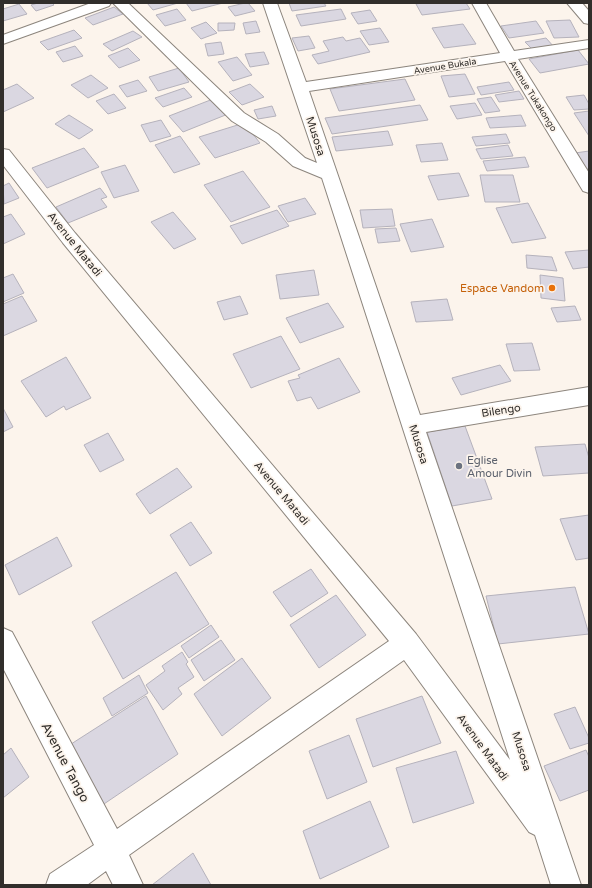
<svg xmlns="http://www.w3.org/2000/svg" width="592" height="888" font-family="'Varela Round',sans-serif">
  <rect width="100%" height="100%" fill="#fcf4ec"/>
  <path fill="#dad7e1" stroke="#b5b2bc" d="M38,3H52L54,5L36,11L31,5Z
    M147,3H178L153,10Z
    M186,3H223L192,11Z
    M245,3H248L255,11L235,16L228,7Z
    M289,3H324L326,6L292,11Z
    M422,3H466L470,9L422,15L416,4Z
    M19,4L27,14L3,21V9Z
    M114,7L123,14L93,25L85,18Z
    M177,9L186,20L165,26L156,15Z
    M341,9L346,19L301,26L296,15Z
    M370,10L377,21L358,24L351,13Z
    M570,20L579,37L554,38L546,21Z
    M256,21L260,32L246,34L243,23Z
    M536,21L544,33L509,38L501,26Z
    M206,22L217,33L201,39L191,28Z
    M218,23H235L234,30L218,31Z
    M463,24L476,44L444,48L432,28Z
    M380,28L389,42L369,45L360,31Z
    M74,30L82,38L48,50L40,42Z
    M133,31L142,37L112,51L103,44Z
    M309,36L315,48L298,51L292,38Z
    M343,37L346,41L360,38L370,52L318,64L312,55L329,51L323,41Z
    M546,38L554,47L533,50L525,42Z
    M221,42L224,54L208,56L205,44Z
    M75,46L83,56L63,62L56,52Z
    M128,48L140,60L119,68L108,56Z
    M578,50L589,64L540,73L529,59Z
    M264,52L269,64L250,67L245,54Z
    M237,57L252,75L233,81L218,62Z
    M179,68L189,82L158,91L149,77Z
    M465,74L475,94L449,97L441,76Z
    M91,75L108,88L88,98L71,85Z
    M405,79L415,100L339,111L330,89Z
    M138,80L147,91L127,97L119,86Z
    M509,82L514,90L481,95L477,87Z
    M17,84L34,98L3,112V90Z
    M250,84L264,97L242,105L229,92Z
    M184,88L192,97L163,107L155,98Z
    M519,91L524,99L499,102L495,95Z
    M114,94L126,108L108,114L96,101Z
    M584,95L589,104V109L574,110L566,97Z
    M491,97L500,111L485,113L477,99Z
    M213,99L228,114L183,132L169,116Z
    M475,103L482,115L457,119L450,106Z
    M420,105L428,120L332,134L325,118Z
    M272,106L276,116L258,119L254,110Z
    M589,111V136L574,113Z
    M69,115L93,130L79,139L55,124Z
    M521,115L526,126L490,128L486,118Z
    M161,120L171,136L150,142L141,125Z
    M244,123L260,143L215,158L199,137Z
    M388,131L393,145L336,151L332,137Z
    M506,134L510,143L476,146L472,137Z
    M180,136L200,164L174,173L155,145Z
    M442,143L448,160L421,162L416,145Z
    M508,145L513,156L481,159L476,149Z
    M84,148L99,167L47,188L32,168Z
    M589,151V169H585L575,153Z
    M525,157L529,167L487,171L483,161Z
    M125,165L139,191L114,198L101,172Z
    M243,171L270,207L231,222L204,185Z
    M459,173L469,196L438,200L428,176Z
    M480,175H513L520,202H485Z
    M9,183L19,198L4,204L3,186Z
    M100,188L107,197L101,199L107,207L68,223L56,207Z
    M305,198L316,214L288,222L278,206Z
    M528,203L546,238L512,243L496,208Z
    M392,209L395,226L363,228L360,210Z
    M277,210L289,226L242,244L230,226Z
    M173,212L196,239L174,249L151,222Z
    M11,214L25,234L3,244V217Z
    M432,219L444,247L411,252L400,224Z
    M396,228L400,241L378,243L375,229Z
    M589,250V267L573,269L565,252Z
    M526,255L552,257L557,271L527,268Z
    M314,270L319,295L280,299L276,275Z
    M13,274L24,293L3,302V278Z
    M540,275L563,278L565,301L541,298Z
    M22,296L37,321L3,336V304Z
    M240,296L248,314L224,320L217,302Z
    M447,299L453,320L416,322L411,302Z
    M328,303L344,327L300,343L286,318Z
    M575,306L581,320L557,322L551,308Z
    M281,336L300,369L251,388L233,354Z
    M532,343L540,370L514,371L506,344Z
    M66,357L91,398L66,410L64,406L46,417L21,381Z
    M339,358L360,392L318,409L311,397L297,401L288,381L300,378L298,375Z
    M500,365L511,381L461,395L452,378Z
    M3,408L13,427L3,432Z
    M465,426L492,499L452,506L427,432Z
    M108,433L124,460L100,472L84,445Z
    M585,444L589,458V473L543,476L535,447Z
    M177,468L192,487L150,514L136,494Z
    M589,515V558L576,560L560,519Z
    M191,522L212,553L190,566L170,535Z
    M57,537L72,566L19,595L5,565Z
    M311,569L328,593L291,617L273,592Z
    M176,572L209,624L123,679L92,622Z
    M575,587L589,634L498,644L486,596Z
    M336,595L366,635L319,668L290,625Z
    M211,625L219,637L189,658L181,646Z
    M221,640L235,660L204,681L191,660Z
    M182,652L188,662L186,664L194,677L178,688L182,694L163,710L146,685L165,671L162,666Z
    M242,658L271,698L222,736L194,694Z
    M139,675L148,693L112,716L103,698Z
    M146,696L178,754L98,808L68,746Z
    M422,696L441,743L373,767L356,719Z
    M575,707L589,738V743L570,749L554,714Z
    M349,735L367,782L327,799L309,751Z
    M11,748L29,777L3,798V755Z
    M586,750L589,757V790L560,801L544,766Z
    M456,751L474,803L413,823L396,768Z
    M370,801L389,847L320,879L303,831Z
    M193,853L211,885H152Z"/>
  <g fill="none" stroke-linecap="round" stroke-linejoin="round">
    <defs>
      <path id="minor" d="M91,3H111L109,6L3,44V35Z
        M113,3H128L244,113L278,134L305,158L317,163L263,3H277L306,82L500,53L472,3H486L514,51L589,40V48L518,59L589,173V193L583,191L505,61L309,91L420,415L589,387V405L426,432L581,885H551L535,835L529,832L404,660L129,855L143,885H113L106,871L87,885H46L50,874L94,845L3,668V628L12,632L117,829L389,641L63,243L3,165V149L9,150L75,233L416,634L510,760L322,178L293,166L266,142L232,121Z
        M567,3H582L589,11V24L584,23Z"/>
    </defs>
    <use href="#minor" stroke="#8c857d" stroke-width="2"/>
    <use href="#minor" fill="#fff" fill-rule="evenodd"/>
  </g>
  <circle fill="#e8710a" stroke="#fcf4ec" stroke-width="1.5" cx="552" cy="288" r="4"/>
  <circle fill="#6b7280" stroke="#fcf4ec" stroke-width="1.5" cx="459" cy="466" r="4"/>
  <g text-anchor="middle" stroke-width="3.5" stroke-linejoin="round" paint-order="stroke">
    <g font-size="9" fill="#312e2b" stroke="#fcf4ec">
      <text transform="translate(445 66) rotate(-9)" y="3">Avenue Bukala</text>
      <text transform="translate(533 96) rotate(58)" y="3">Avenue Tukakongo</text>
    </g>
    <g font-size="11" fill="#312e2b" stroke="#fcf4ec">
      <text transform="translate(316 136) rotate(72)" y="4">Musosa</text>
      <text transform="translate(75 244) rotate(51)" y="4">Avenue Matadi</text>
      <text transform="translate(501 410) rotate(-9)" y="4">Bilengo</text>
      <text transform="translate(419 444) rotate(72)" y="4">Musosa</text>
      <text transform="translate(282 493) rotate(50)" y="4">Avenue Matadi</text>
      <text transform="translate(483 747) rotate(54)" y="4">Avenue Matadi</text>
      <text transform="translate(522 751) rotate(72)" y="4">Musosa</text>
    </g>
    <g font-size="11" fill="#c56008" stroke="#fcf4ec" text-anchor="end">
      <text x="544" y="292">Espace Vandom</text>
    </g>
    <g font-size="11" fill="#5b616d" stroke="#fcf4ec" text-anchor="start">
      <text x="467" y="464">Eglise<tspan x="467" dy="13">Amour Divin</tspan></text>
    </g>
    <g font-size="13" fill="#312e2b" stroke="#fcf4ec">
      <text transform="translate(66 762) rotate(62)" y="5">Avenue Tango</text>
    </g>
  </g>
  <rect width="592" height="888" fill="none" stroke="#312e2b" stroke-width="8"/>
</svg>
